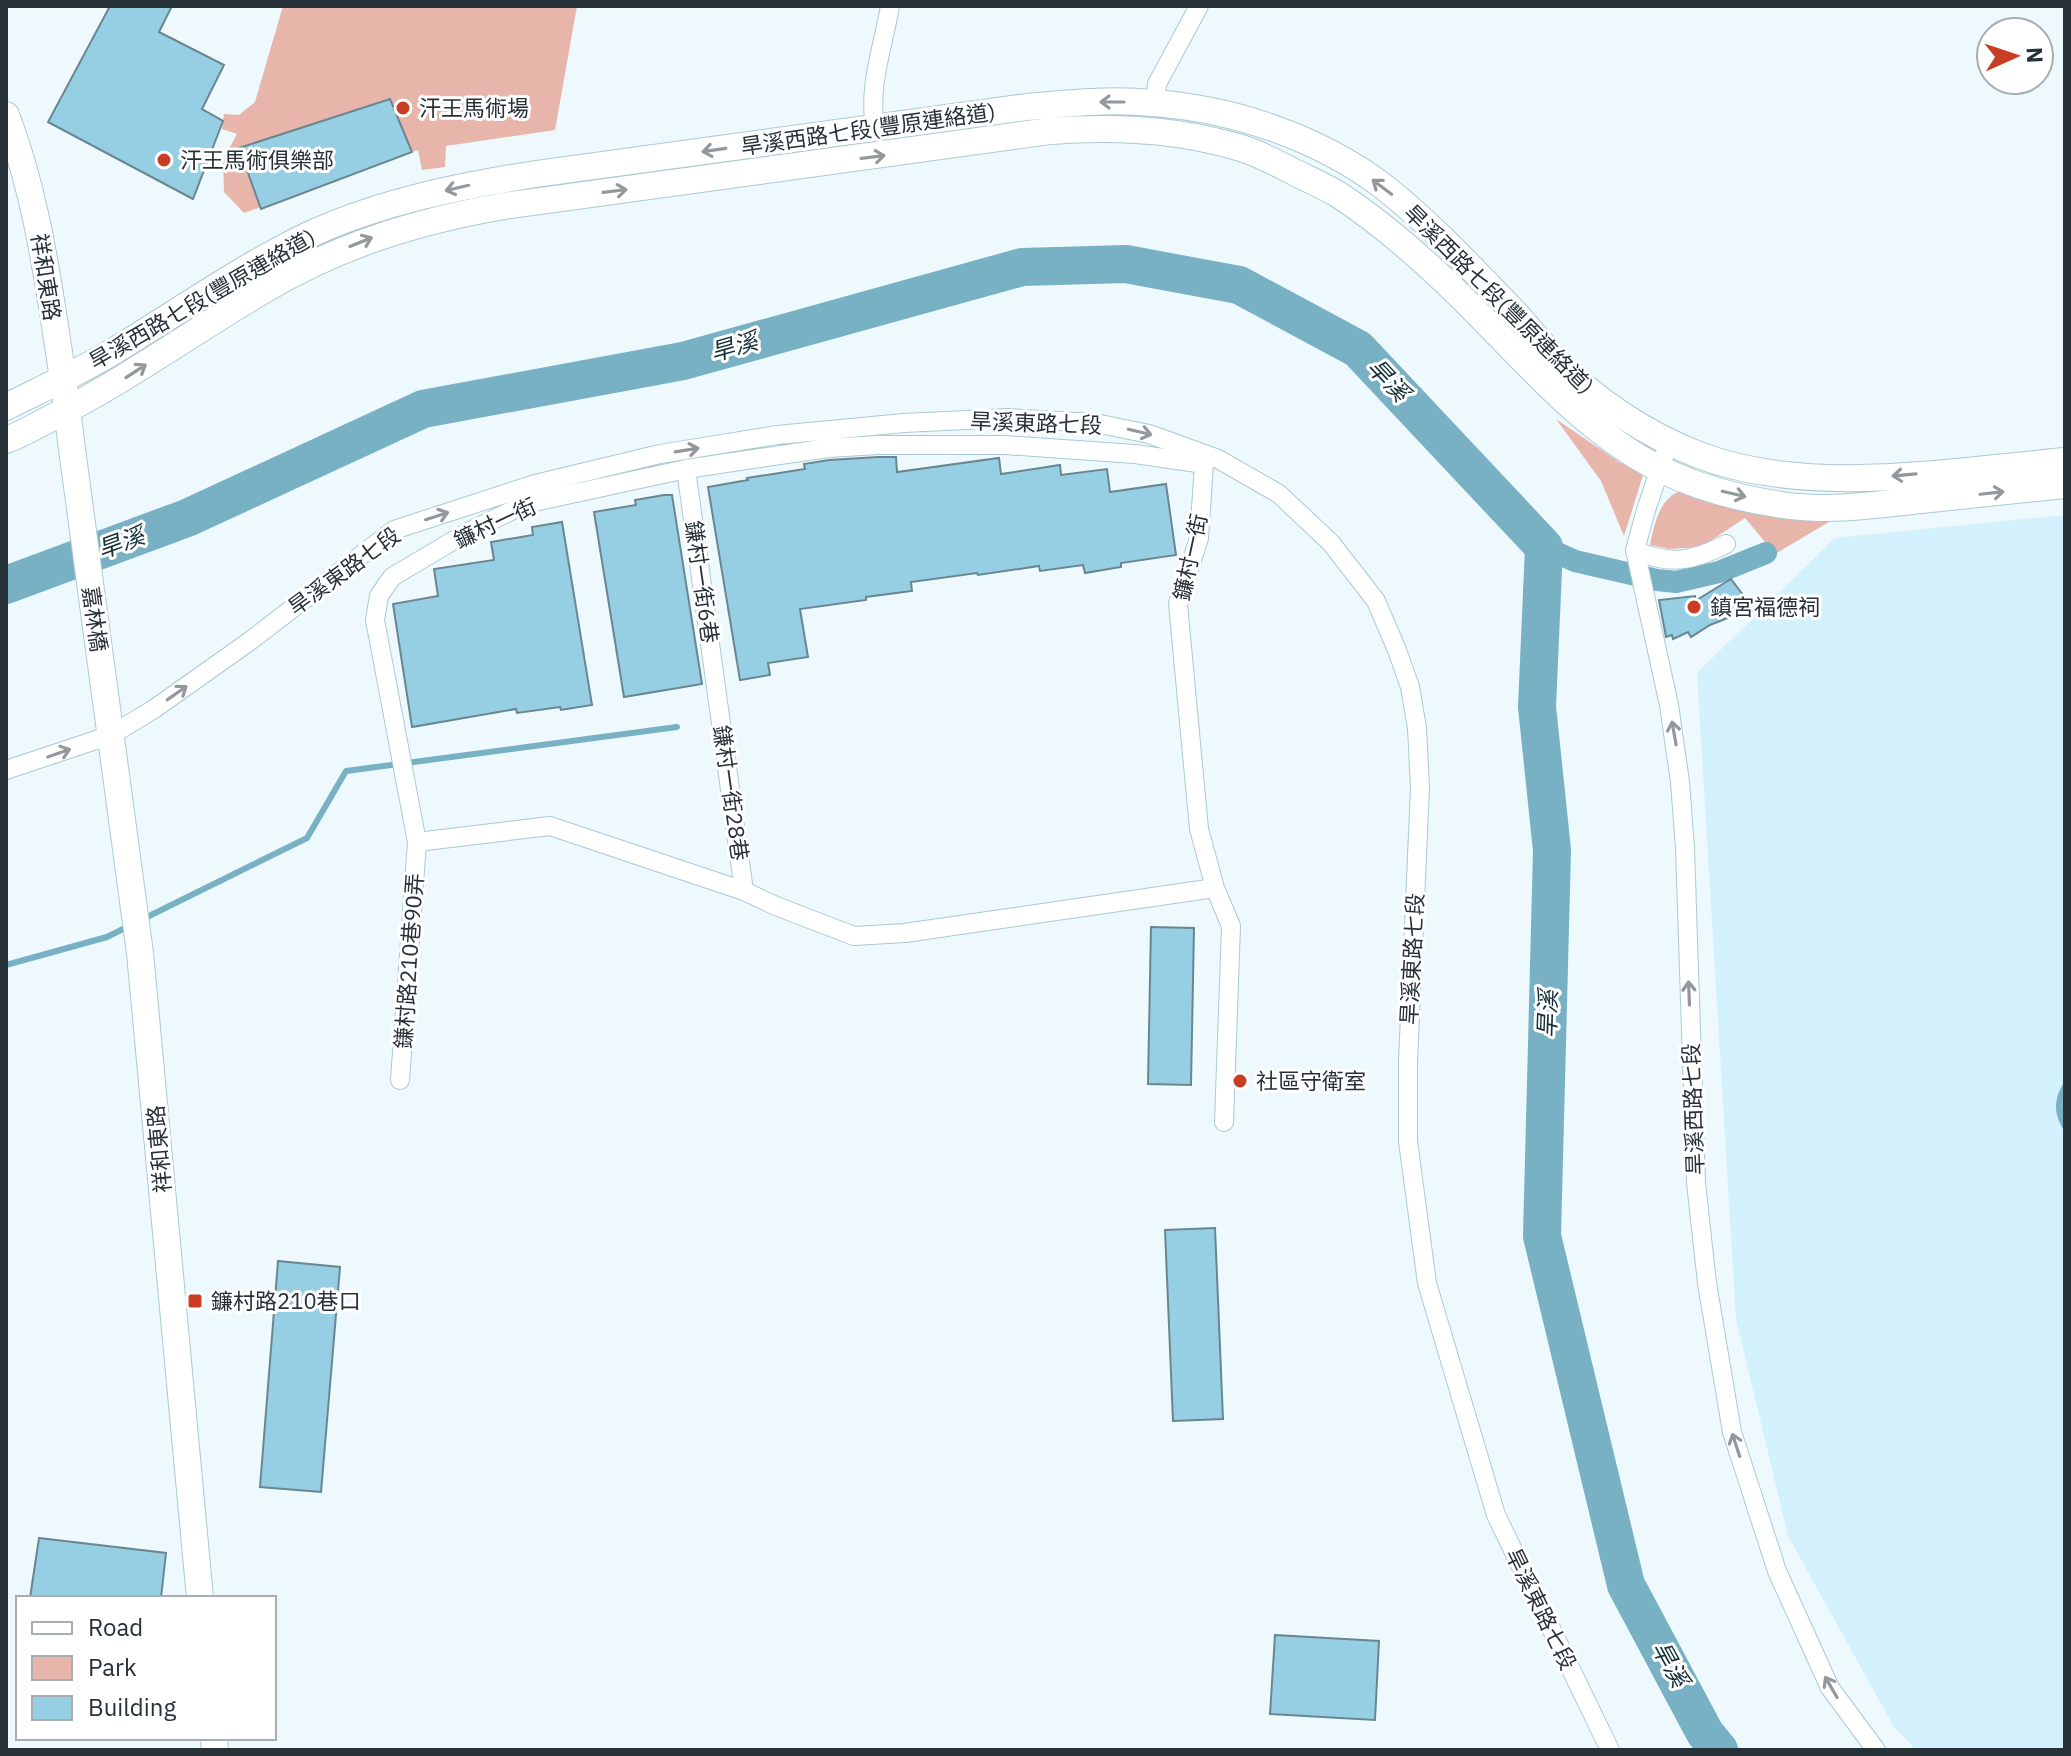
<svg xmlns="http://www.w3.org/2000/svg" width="2071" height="1756" font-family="'IBM Plex Sans','Noto Sans TC',sans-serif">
  <rect width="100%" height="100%" fill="#edf9fd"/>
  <path fill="#d2f1fd" d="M2065,515V1750H1916L1894,1727L1788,1536L1736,1319L1697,673L1835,538Z"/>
  <path fill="#e8b5aa" d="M283,6H577L555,130L446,146L445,167L422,170L418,150L244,213L224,192L223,160L237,134L222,129L224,114L239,115L255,102Z
    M1556,419L1619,462L1643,475L1624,536L1601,481Z
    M1681,491L1834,519L1775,554L1745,518L1701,547L1669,549L1650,545C1654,525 1660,497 1681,491Z"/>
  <path fill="#78b0c4" d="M2065,1081V1132C2053,1114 2053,1099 2065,1081Z"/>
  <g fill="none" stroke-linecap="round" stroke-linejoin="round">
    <path stroke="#78b0c4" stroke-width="6" d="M141,920L307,838L346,771L677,727
      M6,965L107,937L131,925"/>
    <path stroke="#78b0c4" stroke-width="22" d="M1544,547L1575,561L1657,580L1676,582L1719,572L1766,553"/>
    <path stroke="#78b0c4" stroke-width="38" d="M6,585L187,518L423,409L683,361L1022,267L1126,264L1239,285L1358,349L1544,547L1537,707L1552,850L1542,1236L1626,1585L1705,1733L1719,1750"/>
  </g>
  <path fill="#96cfe4" stroke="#6a8691" stroke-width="2" d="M110,6H172L159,32L224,65L202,109L223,121L193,199L48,122Z
    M390,99L412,152L261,209L239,148Z
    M878,457H896L897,472L999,458L1001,474L1060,465L1061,475L1107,469L1110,492L1166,484L1176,555L1121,563V567L1085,573L1083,565L1040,571L1039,566L978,575L977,573L911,582L912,591L866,597V600L800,609L808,657L768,663L770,675L740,680L708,487L748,480L747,478L805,469L804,464L829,460Z
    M664,495H672L702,684L624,697L594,512L636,505L635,500Z
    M562,522L592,705L561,710L560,707L517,713L516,709L412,727L393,604L438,596L434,569L494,560L491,542L533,535L532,527Z
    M1731,579L1747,600L1740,606L1743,612L1710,625L1691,637L1688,632L1673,639L1672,635L1666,637L1659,600L1695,596V601Z
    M1151,927L1194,928L1191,1085L1148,1084Z
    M1215,1228L1223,1419L1173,1421L1165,1230Z
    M278,1261L340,1267L321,1492L260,1487Z
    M39,1538L166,1553L161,1598H30Z
    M1275,1635L1379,1641L1375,1720L1270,1714Z"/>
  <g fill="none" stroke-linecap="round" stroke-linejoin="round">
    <defs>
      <path id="street" d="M1155,103L1157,84L1199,6
        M875,128C868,85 883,48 890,6
        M1669,442L1646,510L1635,550L1669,705L1680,782L1685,848L1696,1183L1707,1283L1732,1432L1777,1571L1830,1688L1876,1750
        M686,469L744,891
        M1635,550C1669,566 1694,561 1726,544
        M6,770L111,735L154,709L250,641L394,530L535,484L660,454L777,435L904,423L1008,418L1095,423L1149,434L1218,459L1279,494L1331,543L1376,601L1397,650L1410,687L1417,728L1420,788L1408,1062V1141L1427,1283L1496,1515L1610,1750
        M417,842L550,826L744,891L776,906L854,936L905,933L1215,888
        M400,1080L417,842L375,620L379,596L392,577L466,533L525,504L686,469L828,448L878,445H1005L1135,454L1204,464L1199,538L1178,604L1199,829L1215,888L1231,926L1224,1122"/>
      <path id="secondary" d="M6,115C32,183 44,254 55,326C61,365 67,403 71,442L140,953L200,1598
        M6,407C42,389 79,372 114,351C180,311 243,266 313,233C384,201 460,186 536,174L1027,107C1069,103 1111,99 1154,103C1234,109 1320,138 1384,187C1431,224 1473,270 1515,313C1529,328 1541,344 1554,358C1593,400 1647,435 1699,455C1808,497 1951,471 2065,461
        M6,440C23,434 39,424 55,416C128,379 194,331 264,290C339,245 418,221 504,206L1050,131C1114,126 1179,129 1241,148C1261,154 1278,164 1296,173C1310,180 1326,187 1339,195C1395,232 1444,278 1490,326C1541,378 1593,436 1660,469C1697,487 1741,499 1782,505C1827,512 1875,505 1921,500C1969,495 2017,490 2065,485
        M214,1738L215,1750"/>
    </defs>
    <use href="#street" stroke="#abc9d4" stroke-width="20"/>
    <use href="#secondary" stroke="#abc9d4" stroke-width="28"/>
    <use href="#street" stroke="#fff" stroke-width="18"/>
    <use href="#secondary" stroke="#fff" stroke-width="26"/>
  </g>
  <defs><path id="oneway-shaft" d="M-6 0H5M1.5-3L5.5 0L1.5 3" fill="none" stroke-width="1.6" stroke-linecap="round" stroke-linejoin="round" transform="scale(2)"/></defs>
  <g stroke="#92989b">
    <use href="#oneway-shaft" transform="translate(1112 102) rotate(-180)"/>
    <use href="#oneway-shaft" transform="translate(714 150) rotate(172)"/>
    <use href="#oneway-shaft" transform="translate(873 157) rotate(-7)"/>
    <use href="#oneway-shaft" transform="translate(1382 187) rotate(-143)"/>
    <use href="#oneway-shaft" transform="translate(457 188) rotate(167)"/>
    <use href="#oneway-shaft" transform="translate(615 191) rotate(-7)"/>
    <use href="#oneway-shaft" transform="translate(361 242) rotate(-22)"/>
    <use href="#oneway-shaft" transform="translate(136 371) rotate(-33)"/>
    <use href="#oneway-shaft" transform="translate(1140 432) rotate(13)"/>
    <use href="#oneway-shaft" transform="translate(687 450) rotate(-9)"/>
    <use href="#oneway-shaft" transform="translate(1904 475) rotate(175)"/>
    <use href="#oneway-shaft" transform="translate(1992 493) rotate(-6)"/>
    <use href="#oneway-shaft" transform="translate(1734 494) rotate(13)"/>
    <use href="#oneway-shaft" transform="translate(437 516) rotate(-18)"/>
    <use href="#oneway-shaft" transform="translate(177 693) rotate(-35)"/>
    <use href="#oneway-shaft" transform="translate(1674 733) rotate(-100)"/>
    <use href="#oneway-shaft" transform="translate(59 753) rotate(-19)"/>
    <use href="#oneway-shaft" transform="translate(1689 993) rotate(-92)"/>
    <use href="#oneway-shaft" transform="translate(1736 1445) rotate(-108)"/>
    <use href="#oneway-shaft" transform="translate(1831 1687) rotate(-120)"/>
  </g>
  <g fill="#c83d24" stroke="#fff" stroke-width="3">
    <circle cx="403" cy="108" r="8"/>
    <circle cx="164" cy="160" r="8"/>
    <circle cx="1694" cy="607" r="8"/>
    <circle cx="1240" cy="1081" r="8"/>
    <rect x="187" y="1293" width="16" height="16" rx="4"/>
  </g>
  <g text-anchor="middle" stroke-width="6" stroke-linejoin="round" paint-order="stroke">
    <g font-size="22" fill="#263237" stroke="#fff" text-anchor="start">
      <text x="419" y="116">汗王馬術場</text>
      <text x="180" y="168">汗王馬術俱樂部</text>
      <text x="1710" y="615">鎮宮福德祠</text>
      <text x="1256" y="1089">社區守衛室</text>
      <text x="211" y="1309">鐮村路210巷口</text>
    </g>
    <g font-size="22" fill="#263237" stroke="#fff">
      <text transform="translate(868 129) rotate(-8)" y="8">旱溪西路七段(豐原連絡道)</text>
      <text transform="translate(46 277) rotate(81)" y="8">祥和東路</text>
      <text transform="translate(202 299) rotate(-30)" y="8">旱溪西路七段(豐原連絡道)</text>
      <text transform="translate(1499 299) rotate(45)" y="8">旱溪西路七段(豐原連絡道)</text>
      <text transform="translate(1036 423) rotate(2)" y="8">旱溪東路七段</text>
      <text transform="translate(495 523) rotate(-25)" y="8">鐮村一街</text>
      <text transform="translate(1190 557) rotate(-78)" y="8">鐮村一街</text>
      <text transform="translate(344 571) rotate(-36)" y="8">旱溪東路七段</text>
      <text transform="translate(702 582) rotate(82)" y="8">鎌村一街6巷</text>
      <text transform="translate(95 619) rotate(82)" y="8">嘉林橋</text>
      <text transform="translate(731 793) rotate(82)" y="8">鎌村一街28巷</text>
      <text transform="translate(1412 959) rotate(-87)" y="8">旱溪東路七段</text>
      <text transform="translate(409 961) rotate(-86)" y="8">鎌村路210巷90弄</text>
      <text transform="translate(1693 1109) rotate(-92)" y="8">旱溪西路七段</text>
      <text transform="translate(159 1149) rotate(-95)" y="8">祥和東路</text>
      <text transform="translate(1541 1609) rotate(64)" y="8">旱溪東路七段</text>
    </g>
    <g font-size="24" font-style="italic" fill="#132f38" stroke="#fff">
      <text transform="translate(734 347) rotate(-16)" y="8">旱溪</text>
      <text transform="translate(1388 380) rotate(47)" y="8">旱溪</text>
      <text transform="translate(121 543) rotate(-20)" y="8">旱溪</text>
      <text transform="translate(1548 1014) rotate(-88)" y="8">旱溪</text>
      <text transform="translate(1670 1664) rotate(61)" y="8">旱溪</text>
    </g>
  </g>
  <rect width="2071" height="1756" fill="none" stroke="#263237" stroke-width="16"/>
  <rect x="16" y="1596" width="260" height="144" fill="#ffffff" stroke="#a8adaf" stroke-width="2"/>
  <rect x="32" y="1622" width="40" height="12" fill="#ffffff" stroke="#a8adaf" stroke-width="2"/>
  <text x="88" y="1636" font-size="24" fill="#263237">Road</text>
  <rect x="32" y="1656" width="40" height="24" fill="#e8b5aa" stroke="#a8adaf" stroke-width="2"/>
  <text x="88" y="1676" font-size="24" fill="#263237">Park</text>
  <rect x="32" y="1696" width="40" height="24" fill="#96cfe4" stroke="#a8adaf" stroke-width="2"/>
  <text x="88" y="1716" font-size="24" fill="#263237">Building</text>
  <g transform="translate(2015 56) rotate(87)"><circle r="38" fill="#ffffff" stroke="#a8adaf" stroke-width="2"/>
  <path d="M0-6L14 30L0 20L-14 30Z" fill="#c83d24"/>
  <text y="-12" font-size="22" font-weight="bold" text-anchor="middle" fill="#263237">N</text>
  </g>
</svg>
